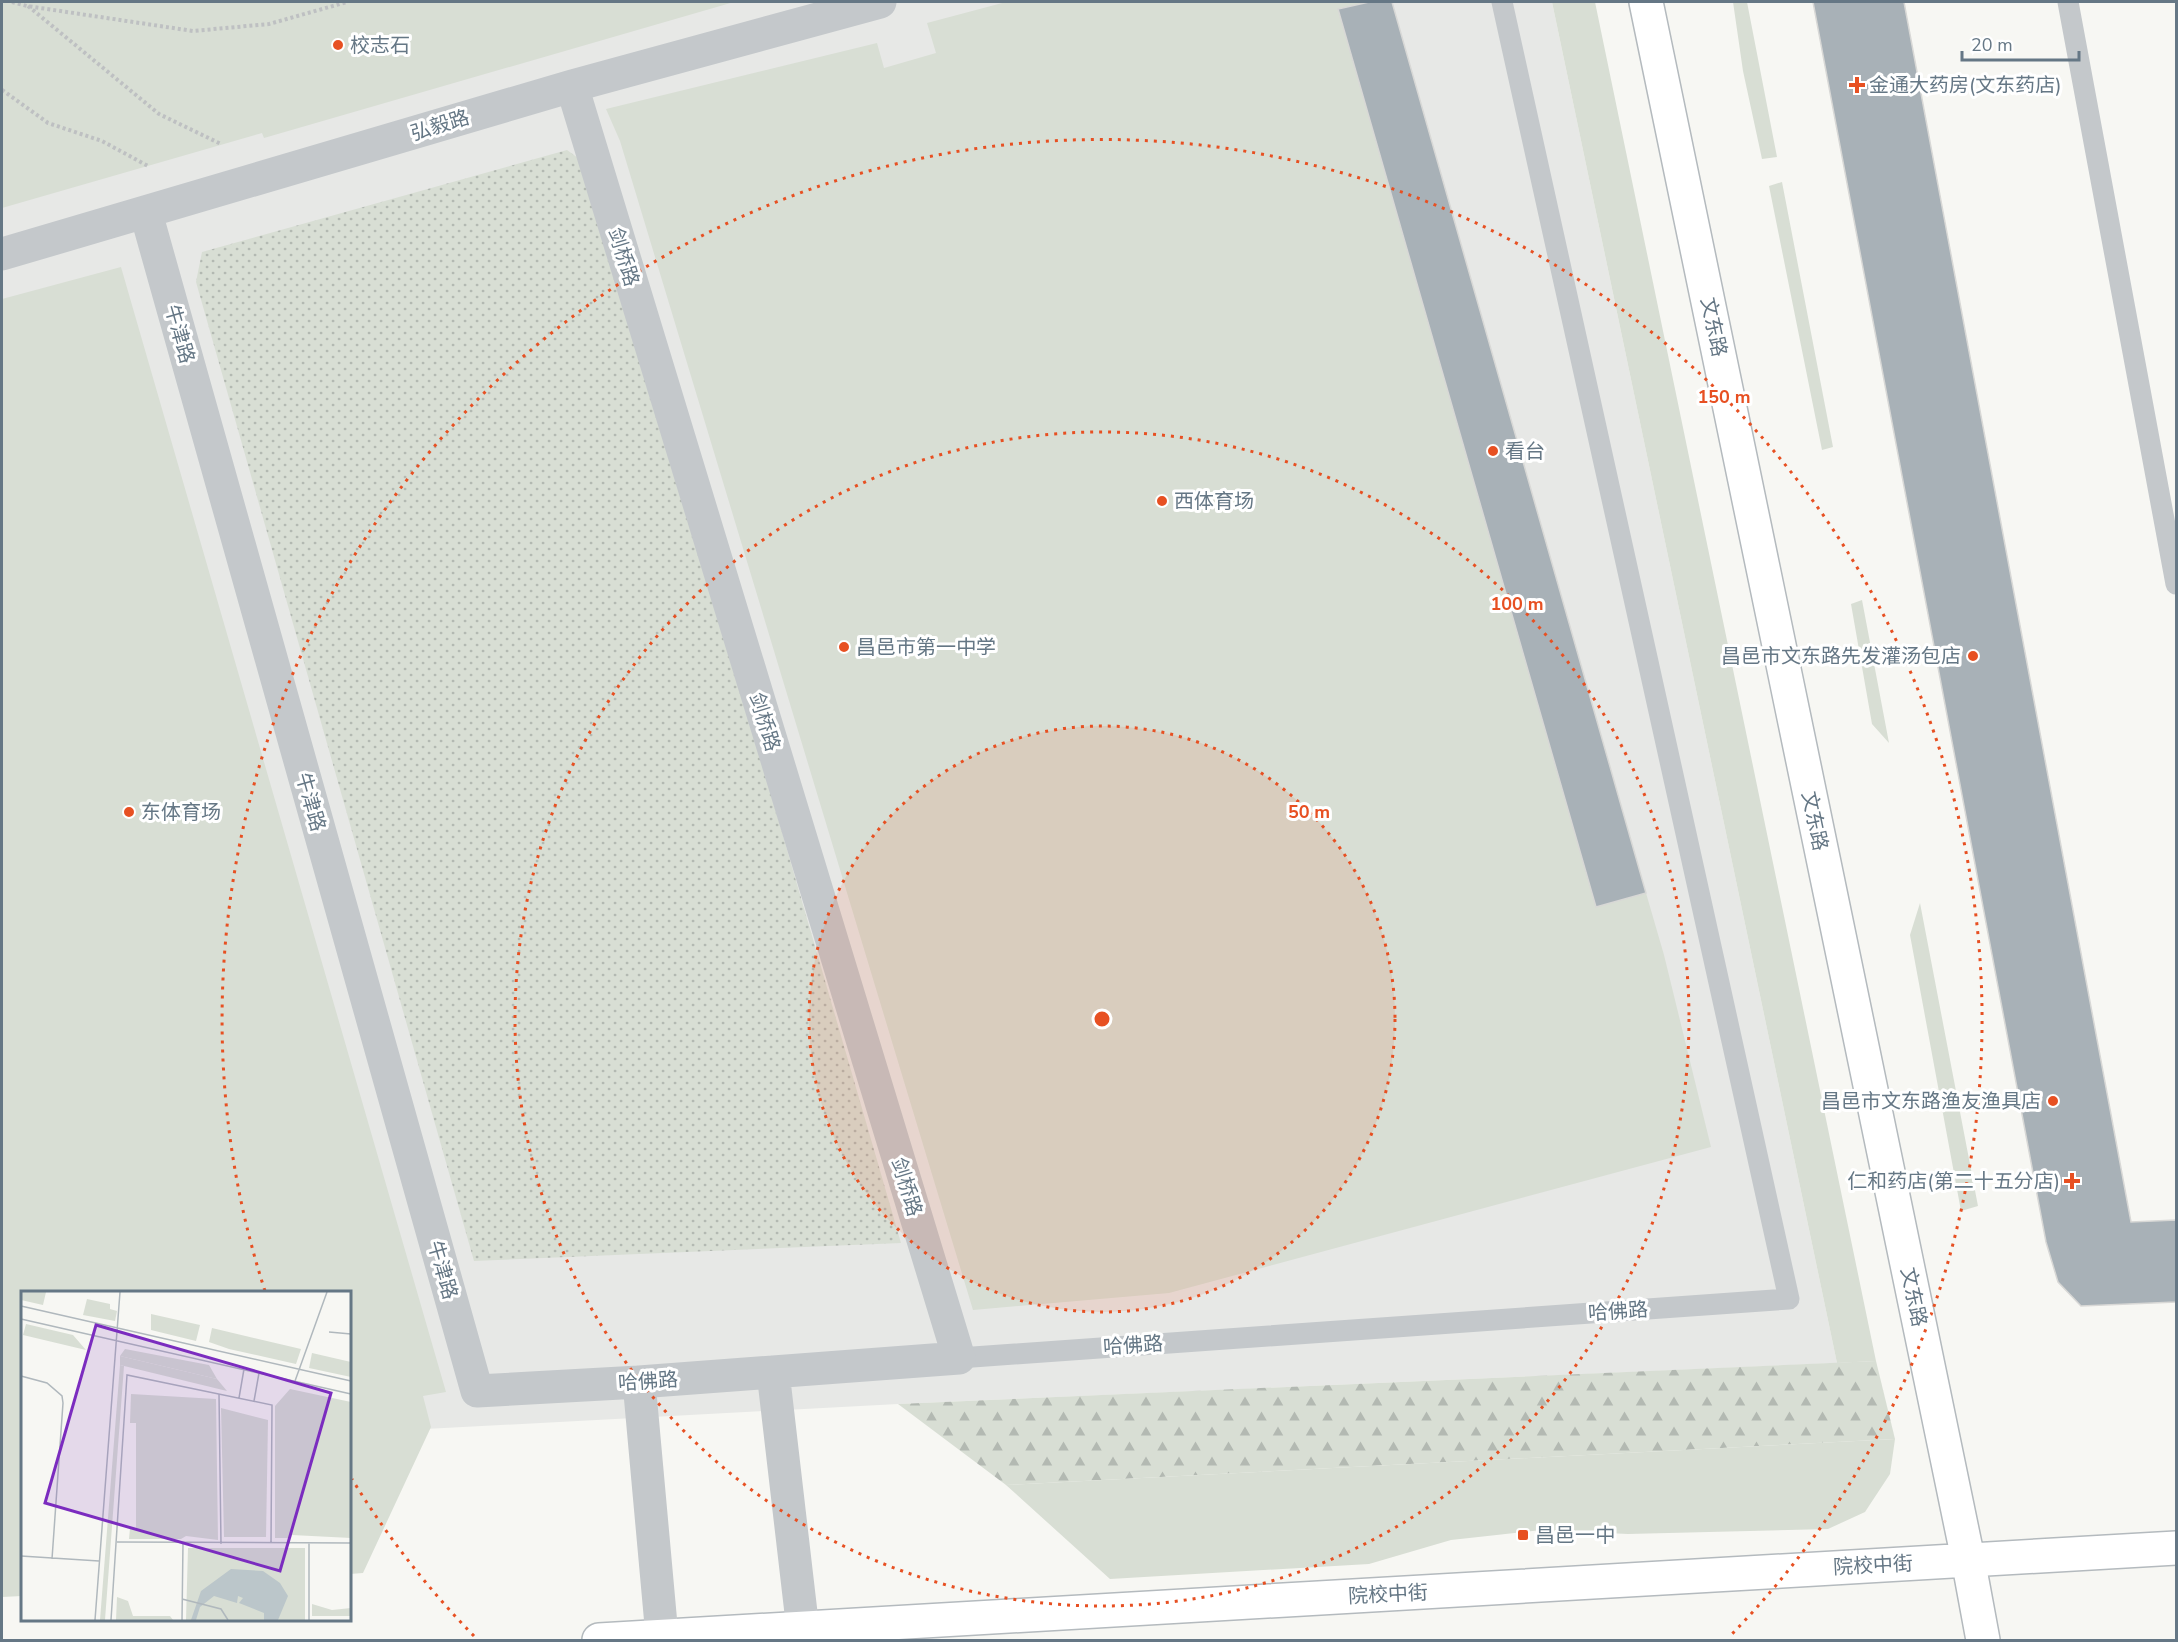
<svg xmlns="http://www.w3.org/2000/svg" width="2178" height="1642" font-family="'Nunito Sans','Noto Sans SC',sans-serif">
  <defs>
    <pattern id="grass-dots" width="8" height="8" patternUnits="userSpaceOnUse" patternTransform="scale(1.5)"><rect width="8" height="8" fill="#d8ded4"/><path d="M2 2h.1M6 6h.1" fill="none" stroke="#b3b9b2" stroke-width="1.8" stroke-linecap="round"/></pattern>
    <pattern id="forest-firs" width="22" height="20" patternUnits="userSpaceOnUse" patternTransform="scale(1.5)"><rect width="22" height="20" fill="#d8ded4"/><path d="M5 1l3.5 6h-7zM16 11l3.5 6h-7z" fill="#b3b9b2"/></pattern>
  </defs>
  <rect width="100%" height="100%" fill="#f7f7f3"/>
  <path fill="#e7e8e6" d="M2,2H1552L1837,1363L898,1404L350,1433V1292H22L2,1456Z"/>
  <path fill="url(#grass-dots)" d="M567,150L589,166L901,1243L474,1261L196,282L202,252Z"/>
  <path fill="url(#forest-firs)" d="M1876,1361L1895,1439L1006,1485L898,1404Z"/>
  <path fill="#d8ded4" d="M2,2H734L264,138L262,133L2,208Z
    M1006,2H1369L1338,10L1596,906L1646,893L1664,955L1711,1147L1169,1293L973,1310L620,141L606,109L877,43L884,68L936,53L927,23Z
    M1552,2H1595L1876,1361L1837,1363Z
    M1733,2H1747L1777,157L1762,159L1743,71Z
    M1782,182L1833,447L1822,450L1769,186Z
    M121,267L446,1392L423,1396L431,1427L363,1573L350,1574V1292H22V1596L2,1597V299Z
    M1862,600L1889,743L1872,724L1851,604Z
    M1920,903L1978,1206L1961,1211L1910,935Z
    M1895,1439L1890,1474L1865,1512L1828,1529L1628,1534L1541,1530L1451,1540L1369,1564L1110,1579L1006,1485Z"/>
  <path fill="#a8b1b7" stroke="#d8d8d6" stroke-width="1.5" d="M1369,2H1392L1646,893L1596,907L1338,9Z
    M1813,2H1904L2131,1222L2176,1220V1302L2081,1306L2058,1282L2046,1242Z"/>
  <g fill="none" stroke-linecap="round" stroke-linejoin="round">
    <defs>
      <path id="secondary" d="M1646,2L1968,1559L1983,1640
        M599,1640L2176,1548"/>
    </defs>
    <use href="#secondary" stroke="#b4babe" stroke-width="36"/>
    <path stroke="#bec0c2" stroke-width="4" stroke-dasharray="3 3" stroke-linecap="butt" d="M12,2L27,6L193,31L269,24L347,2
      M28,6L159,114L221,144
      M2,90L48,123L102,141L148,166"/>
    <path stroke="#c4c8cb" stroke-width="21" d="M2068,2L2176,584
      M959,1358L1789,1299L1502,2"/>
    <path stroke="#c4c8cb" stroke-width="33" d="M146,213L477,1391L639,1382L959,1358L572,86
      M2,254L572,86L880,2
      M773,1372L803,1630
      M639,1382L662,1636"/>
    <use href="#secondary" stroke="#fff" stroke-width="33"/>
  </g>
  <circle cx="1102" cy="1019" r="293" fill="#e75022" fill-opacity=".12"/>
  <g fill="none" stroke="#e75022" stroke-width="3" stroke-dasharray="3 6">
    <circle cx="1102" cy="1019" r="293"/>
    <circle cx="1102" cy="1019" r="587"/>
    <path d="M474 1636A880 880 0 0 1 352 1479M265 1291A880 880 0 1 1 1730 1636"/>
  </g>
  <g fill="#e75022" stroke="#fff" stroke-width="2">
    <circle cx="338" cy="45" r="6"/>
    <path d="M1854 76h6v6h6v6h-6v6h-6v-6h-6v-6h6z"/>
    <circle cx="1493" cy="451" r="6"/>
    <circle cx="1162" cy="501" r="6"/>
    <circle cx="844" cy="647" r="6"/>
    <circle cx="1973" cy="656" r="6"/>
    <circle cx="129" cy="812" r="6"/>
    <circle cx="2053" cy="1101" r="6"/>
    <path d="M2069 1172h6v6h6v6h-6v6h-6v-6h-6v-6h6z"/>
    <rect x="1517" y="1529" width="12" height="12" rx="3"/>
  </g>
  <g text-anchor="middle" stroke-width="6" stroke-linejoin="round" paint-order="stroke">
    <g font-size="20" fill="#657785" stroke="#fff" text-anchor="start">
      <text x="350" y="52">校志石</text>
      <text x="1869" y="92">金通大药房(文东药店)</text>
      <text x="1505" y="458">看台</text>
      <text x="1174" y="508">西体育场</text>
      <text x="856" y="654">昌邑市第一中学</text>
      <text x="1961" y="663" text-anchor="end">昌邑市文东路先发灌汤包店</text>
      <text x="141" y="819">东体育场</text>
      <text x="2041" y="1108" text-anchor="end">昌邑市文东路渔友渔具店</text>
      <text x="2060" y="1188" text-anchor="end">仁和药店(第二十五分店)</text>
      <text x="1535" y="1542">昌邑一中</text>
    </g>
    <g font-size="20" fill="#657785" stroke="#fff">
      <text transform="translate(440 125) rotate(-17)" y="7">弘毅路</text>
      <text transform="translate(624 257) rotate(73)" y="7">剑桥路</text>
      <text transform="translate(1714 327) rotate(78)" y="7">文东路</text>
      <text transform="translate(180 334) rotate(74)" y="7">牛津路</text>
      <text transform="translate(765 722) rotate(73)" y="7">剑桥路</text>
      <text transform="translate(311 802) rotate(74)" y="7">牛津路</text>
      <text transform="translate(1815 821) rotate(78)" y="7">文东路</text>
      <text transform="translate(907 1187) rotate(73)" y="7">剑桥路</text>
      <text transform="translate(443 1270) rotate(74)" y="7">牛津路</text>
      <text transform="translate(1914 1297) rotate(78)" y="7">文东路</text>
      <text transform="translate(1618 1311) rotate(-4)" y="7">哈佛路</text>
      <text transform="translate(1133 1345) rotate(-4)" y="7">哈佛路</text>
      <text transform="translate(648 1381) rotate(-4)" y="7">哈佛路</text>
      <text transform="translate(1873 1565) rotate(-3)" y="7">院校中街</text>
      <text transform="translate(1388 1594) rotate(-3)" y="7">院校中街</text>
    </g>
  </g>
  <g transform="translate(21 1291)">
    <rect width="330" height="330" fill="#f7f7f3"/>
    <path d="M200,117L247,129L245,246H203Z" fill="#d8ded4"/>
    <path d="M99,65L196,88L206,100L99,74Z" fill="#d8ded4"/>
    <path d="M0,1H25L22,14L0,9ZM66,8L89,13V18L96,20L94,30L62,24ZM130,23L179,34L175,50L130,39ZM5,33L52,44L65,59L2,44ZM191,37L280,58L275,73L208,58L188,51ZM104,58L188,74L196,88L99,65ZM291,62L330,71V86L288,77ZM99,74L103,75L84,329H79ZM269,98L330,111V247L271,244L270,247H254V115ZM110,103L195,108L197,249L165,245L160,248H108L109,237H115V132H109ZM167,257H284V329H165ZM96,306L107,310L112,325H149L152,329H95ZM291,313L311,319L330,317V325H291Z" fill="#d8ded4"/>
    <path d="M210,278L242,280L259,292L267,305L257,329H243V322L218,312L222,307L217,305L216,312L193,305L179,316L175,329H170L180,300Z" fill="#bbc6ca"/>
    <path fill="none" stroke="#b0b8bd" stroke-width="1.5" d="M0,15L330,90M0,28L330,103M308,41L330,43M0,85L26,92L41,105L42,112L31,268M274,90L306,1M198,103L200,253M218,107L223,78M233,110L238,82M96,251L330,252M0,265L78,270M161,308L200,318L207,329M74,329L99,1M90,329L106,84L251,114L250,252M161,329L162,252M288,329V252"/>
    <path fill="#7b2cbf" fill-opacity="0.15" stroke="#7b2cbf" stroke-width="3" d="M75,34L310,102L259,280L24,212Z"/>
    <rect width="330" height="330" fill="none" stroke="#657785" stroke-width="3"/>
  </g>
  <circle cx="1102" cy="1019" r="9" fill="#e75022" stroke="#fff" stroke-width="3"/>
  <g font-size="18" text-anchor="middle" font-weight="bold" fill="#e75022" stroke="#fff" stroke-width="6" stroke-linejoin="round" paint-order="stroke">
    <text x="1724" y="403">150 m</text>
    <text x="1517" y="610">100 m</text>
    <text x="1309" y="818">50 m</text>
  </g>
  <rect width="2178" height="1642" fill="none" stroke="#657785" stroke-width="6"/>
  <path d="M1962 51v9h117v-9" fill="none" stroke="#657785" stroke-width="3"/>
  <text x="1971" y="51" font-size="18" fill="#657785" stroke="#ffffff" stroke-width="4.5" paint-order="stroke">20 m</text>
</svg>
